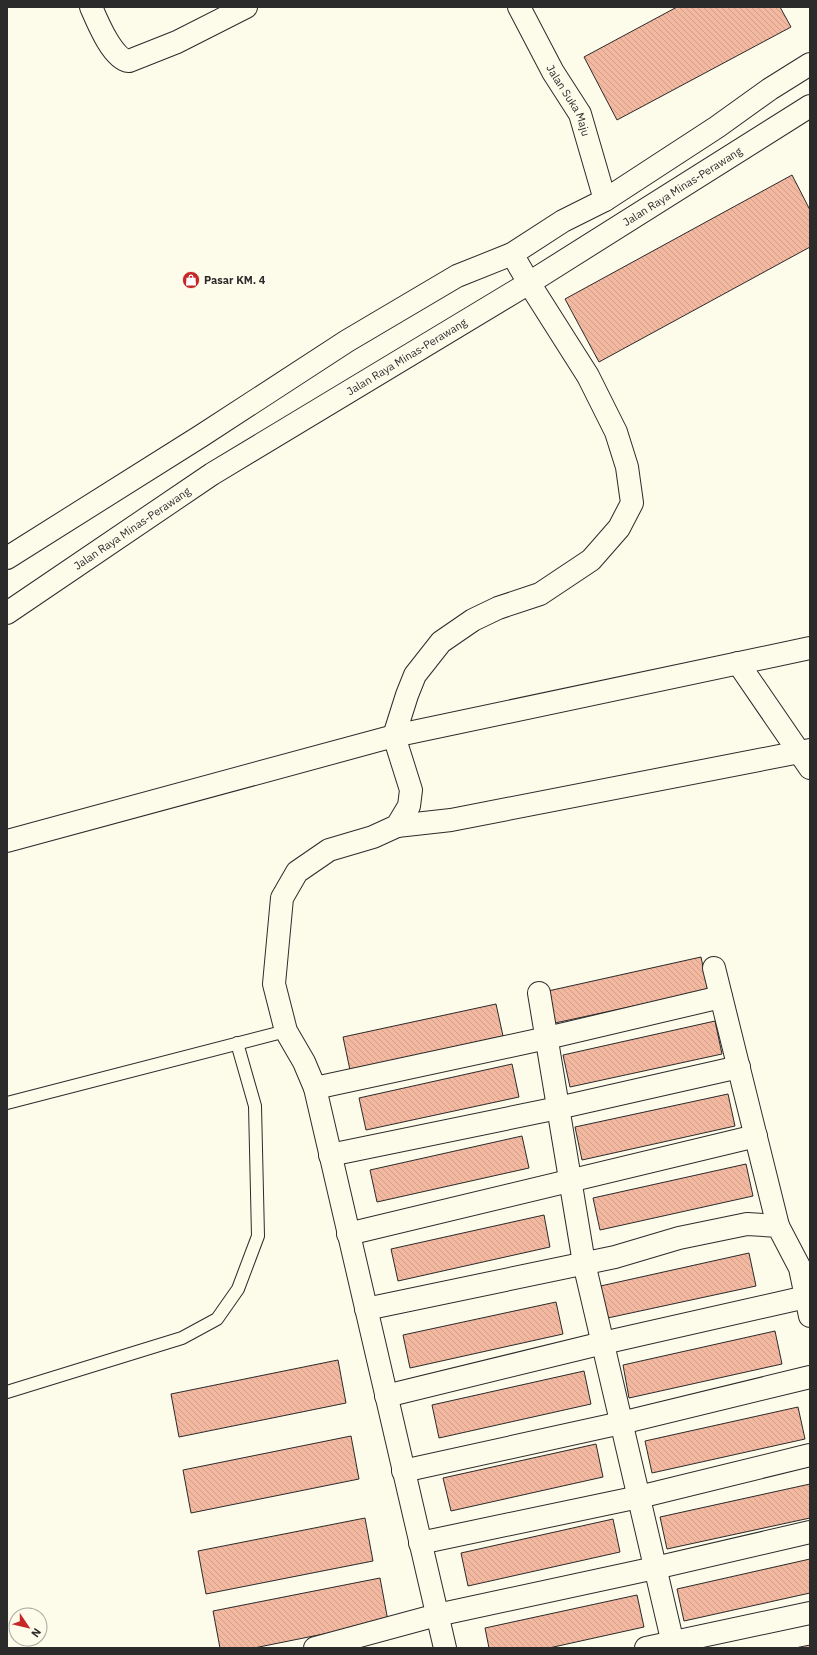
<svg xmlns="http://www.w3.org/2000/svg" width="817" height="1655" font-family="'IBM Plex Sans',sans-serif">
  <defs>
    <pattern id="building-back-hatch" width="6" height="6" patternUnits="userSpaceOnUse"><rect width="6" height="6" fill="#f2b8a0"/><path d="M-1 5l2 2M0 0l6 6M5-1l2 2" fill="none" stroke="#d09e8a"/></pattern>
  </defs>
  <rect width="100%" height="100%" fill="#fdfbea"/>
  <path fill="url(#building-back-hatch)" stroke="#2b2b2b" d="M677,7H780L791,27L617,120L584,57Z
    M792,175L810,210V247L599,362L565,299Z
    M701,957L708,990L555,1023L548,991Z
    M496,1004L503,1036L350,1070L343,1037Z
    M715,1021L722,1054L570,1087L563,1055Z
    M512,1064L519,1097L366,1130L359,1098Z
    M728,1094L735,1126L582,1160L575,1127Z
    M522,1136L529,1168L377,1202L370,1170Z
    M746,1164L753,1196L600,1230L593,1198Z
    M544,1215L550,1247L398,1281L391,1249Z
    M749,1253L756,1286L603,1319L596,1287Z
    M556,1302L563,1334L410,1368L403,1335Z
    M775,1331L782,1364L629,1398L623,1365Z
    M338,1360L346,1403L179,1437L171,1394Z
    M584,1371L591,1404L439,1438L432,1405Z
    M798,1407L805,1439L652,1473L645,1441Z
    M351,1436L359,1479L191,1513L183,1470Z
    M596,1444L603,1477L451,1511L443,1478Z
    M810,1484V1518L667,1549L660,1517Z
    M365,1518L373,1561L206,1594L198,1551Z
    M613,1519L620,1552L468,1586L461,1553Z
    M810,1559V1593L684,1621L677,1589Z
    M380,1578L388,1621L254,1648H220L213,1611Z
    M637,1595L644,1627L549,1648H489L485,1628Z
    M810,1645V1648H795Z"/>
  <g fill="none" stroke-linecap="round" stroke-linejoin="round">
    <defs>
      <path id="service" d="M7,1103L286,1031
        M7,1392L182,1338L217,1319L238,1289L258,1236L255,1106L237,1043"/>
      <g id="minor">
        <path d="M91,7C97,21 113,60 129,61L177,42L246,7"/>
        <path id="s1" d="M519,7L553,72L580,114L605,200"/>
        <path d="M738,663L810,768"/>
        <path d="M397,826L451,820L810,750"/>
        <path d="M7,841L394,736L810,648"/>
        <path d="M714,968L778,1226"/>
        <path d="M539,993L584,1263L674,1648"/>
        <path d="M315,1088L547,1038L721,997"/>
        <path d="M330,1155L558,1108L739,1067"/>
        <path d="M348,1234L756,1136"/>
        <path d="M366,1309L615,1257L679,1238L747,1224L778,1226L800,1268L810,1316"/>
        <path d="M386,1396L603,1343L806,1297"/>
        <path d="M403,1471L621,1423L810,1377"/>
        <path d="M420,1543L639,1497L810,1455"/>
        <path d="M315,1648L437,1615L655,1568L810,1532"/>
        <path d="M445,1648L315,1088L304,1062L286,1031L274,984L282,898L297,872L329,850L373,837L397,826L409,806L411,790L394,736L407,695L415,675L441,642L473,620L498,608L540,594L591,560L619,528L632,503L627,467L616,432L588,376L529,283L512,254"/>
        <path d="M646,1648L810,1613"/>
      </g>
      <g id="secondary">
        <path d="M7,558L201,436L347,341L457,276L512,254L563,221L605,200L717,127L770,89L810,64"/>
        <path id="s2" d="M7,613L212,474L529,283L810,106"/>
      </g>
    </defs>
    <use href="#service" stroke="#2b2b2b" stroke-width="14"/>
    <use href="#minor" stroke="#2b2b2b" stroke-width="24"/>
    <use href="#secondary" stroke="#2b2b2b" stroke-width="24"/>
    <use href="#service" stroke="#fdfbea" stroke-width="12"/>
    <use href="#minor" stroke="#fdfbea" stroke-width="22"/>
    <use href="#secondary" stroke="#fdfbea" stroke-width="22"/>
  </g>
  <defs>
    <symbol id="shop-disc" viewBox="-11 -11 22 22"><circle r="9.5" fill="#c62828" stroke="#fdfbea"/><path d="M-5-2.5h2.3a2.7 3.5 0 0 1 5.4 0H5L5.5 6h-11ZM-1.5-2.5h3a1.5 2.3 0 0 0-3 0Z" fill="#fff"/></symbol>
  </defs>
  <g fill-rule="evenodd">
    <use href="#shop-disc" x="181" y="270" width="20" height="20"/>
  </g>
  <g text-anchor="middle" stroke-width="3" stroke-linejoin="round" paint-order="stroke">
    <g font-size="11" fill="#2b2b2b" stroke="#fdfbea">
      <text dy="4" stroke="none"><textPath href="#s1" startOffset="106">Jalan Suka Maju</textPath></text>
      <text dy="4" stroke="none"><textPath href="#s2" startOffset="799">Jalan Raya Minas-Perawang</textPath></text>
      <text dy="4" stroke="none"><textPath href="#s2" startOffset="475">Jalan Raya Minas-Perawang</textPath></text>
      <text dy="4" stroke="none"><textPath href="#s2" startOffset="151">Jalan Raya Minas-Perawang</textPath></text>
    </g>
    <g font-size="11" font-weight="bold" fill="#2b2b2b" stroke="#fdfbea" text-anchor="start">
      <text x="204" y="284">Pasar KM. 4</text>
    </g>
  </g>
  <rect width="817" height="1655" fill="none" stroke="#2b2b2b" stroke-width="16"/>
  <g transform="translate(28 1627) rotate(125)"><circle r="19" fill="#fdfbea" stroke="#a9a89e"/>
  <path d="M0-3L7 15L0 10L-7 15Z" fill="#c62828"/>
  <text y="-6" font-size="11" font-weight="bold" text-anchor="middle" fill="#2b2b2b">N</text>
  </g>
</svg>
